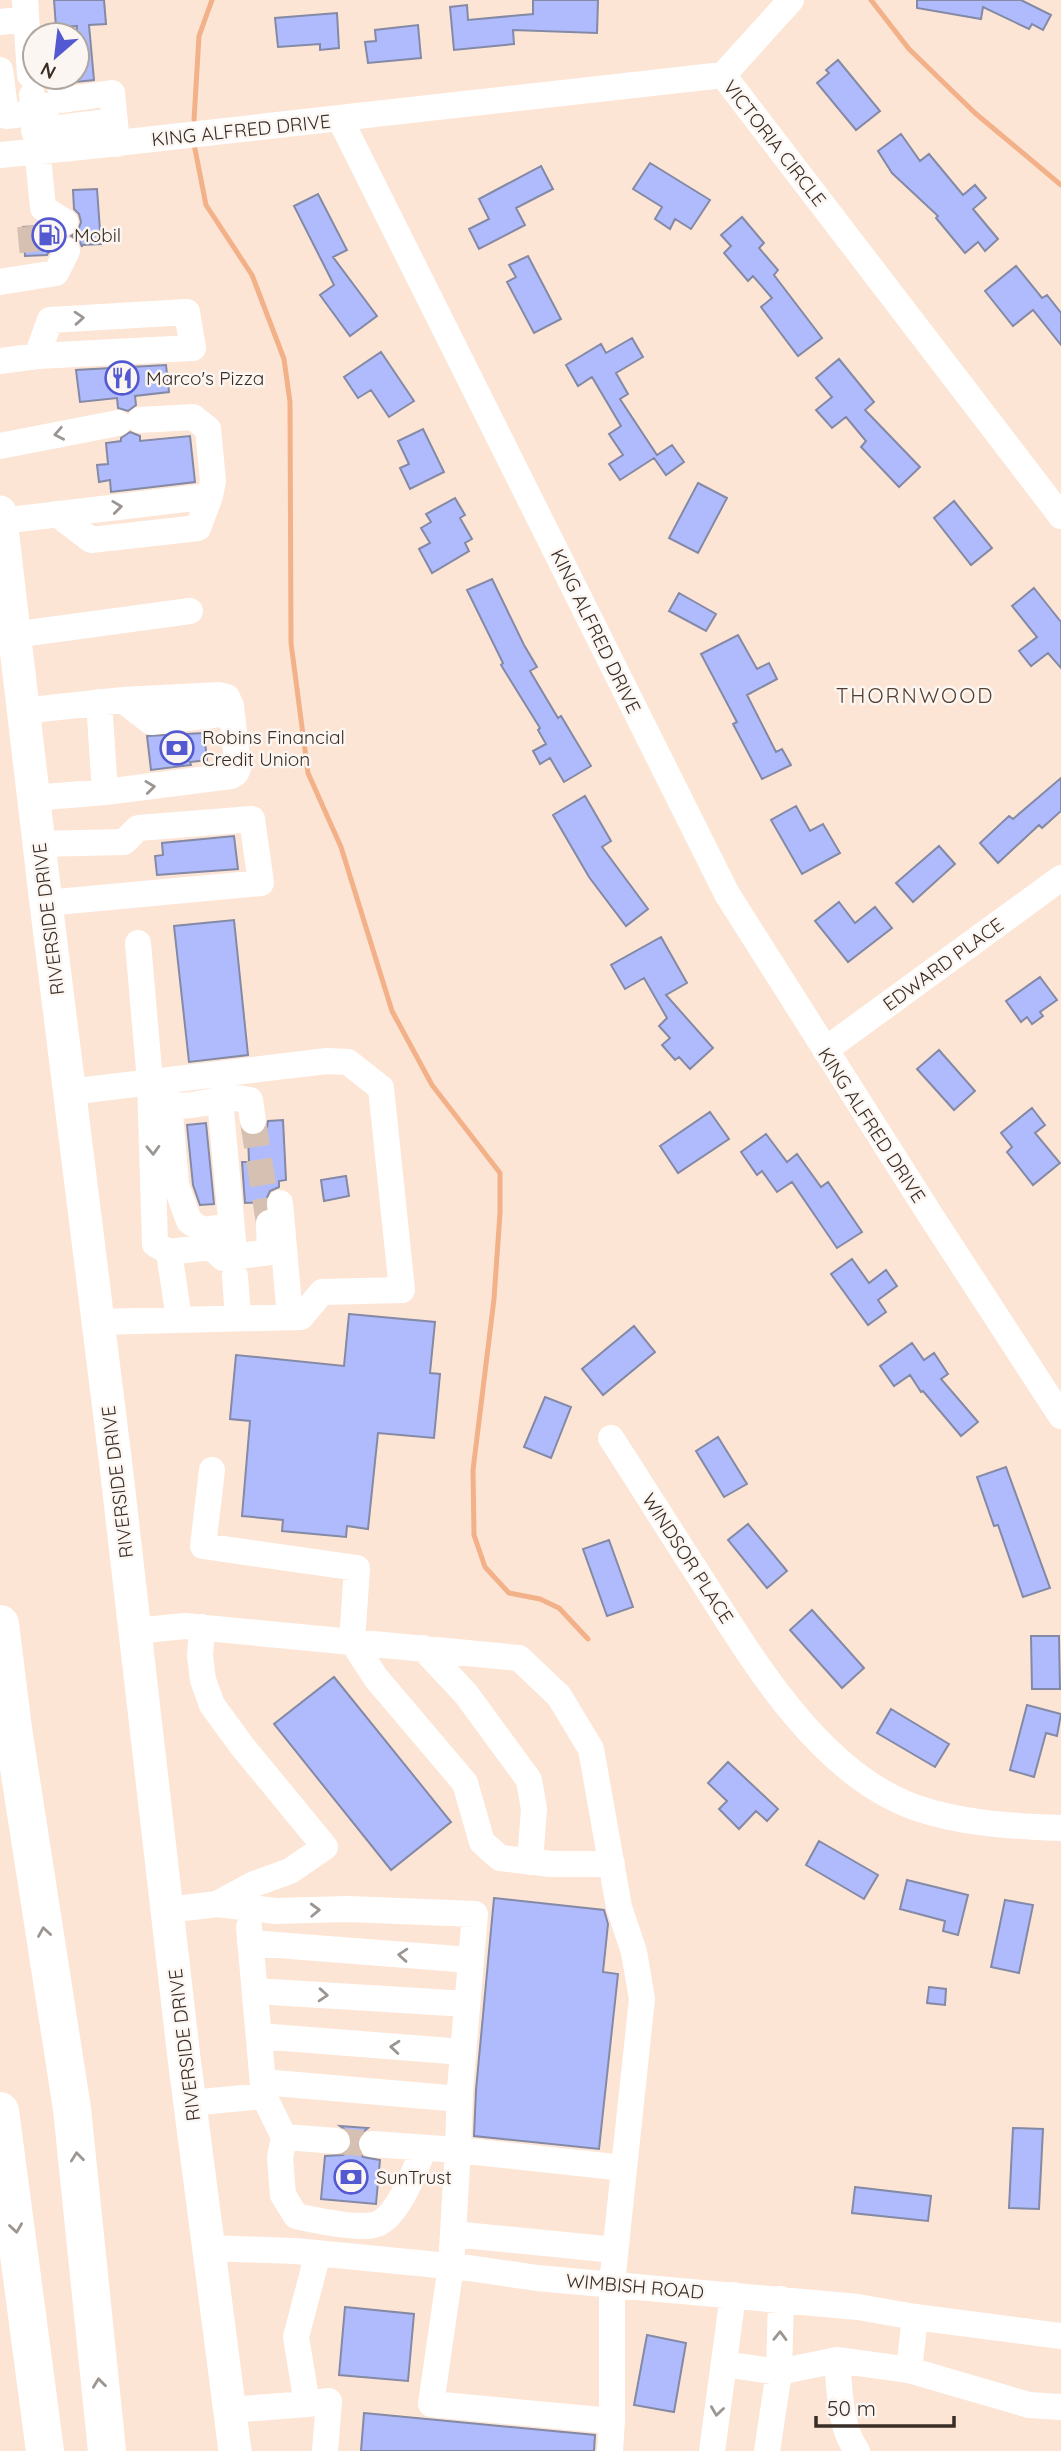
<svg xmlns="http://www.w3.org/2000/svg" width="1061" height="2451" font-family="Quicksand,sans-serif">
  <rect width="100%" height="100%" fill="#fde5d5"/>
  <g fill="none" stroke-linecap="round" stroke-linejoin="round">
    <path stroke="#f2b188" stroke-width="5" d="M871,0L909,49L975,113L1061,185
      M194,120L199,36L212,0
      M194,144L206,205L252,275L284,359L290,402L291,643L308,773L341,847L392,1011L432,1085L500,1173V1213L494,1299L473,1470L474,1535L485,1567L509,1593L540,1599L559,1608L588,1639"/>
  </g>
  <path fill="#afbbfd" stroke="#8489a5" stroke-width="2" d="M54,0H104L106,24L89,25L94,80L76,82L77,26L56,27Z
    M533,0H598L597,33L513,30L514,44L454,50L450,7L467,5L468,20L533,14Z
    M917,0H1021L1051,15L1043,30L1032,24L1029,29L983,7L981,19L917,8Z
    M337,13L339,48L320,50V44L278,47L275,18Z
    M418,25L421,58L368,63L365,42L376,41L375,30Z
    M838,60L880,111L856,130L817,83L829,73L826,70Z
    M901,134L920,161L929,154L963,195L975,185L986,198L973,209L998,239L985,251L978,242L965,253L936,218L938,216L892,173L878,151Z
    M650,163L710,200L691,229L675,219L670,229L655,219L662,207L633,189Z
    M541,166L553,189L516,208L525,225L479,249L469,229L489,219L479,199Z
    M97,189L101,244L82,245V247L80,242L71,236L78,231L81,222L79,214L74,209L73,190Z
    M318,194L347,250L333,257L377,316L350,336L320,295L334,285L294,206Z
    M742,217L764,243L759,248L778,270L774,275L822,338L798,356L761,307L772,298L753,276L748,281L724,253L731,246L721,235Z
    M42,226L61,237L53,243L47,255L25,256L23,227Z
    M528,256L561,319L534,333L507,282L516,277L509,265Z
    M1016,266L1042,298L1047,295L1061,313V345L1033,310L1013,326L985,291Z
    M632,338L643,357L616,373L628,394L620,399L657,455L672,445L684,462L666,475L654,458L620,480L609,464L623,455L609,434L621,426L592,377L578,386L566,365L601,344L606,353Z
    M381,352L414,401L389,417L371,390L358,398L344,377Z
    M839,359L874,402L865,410L920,467L899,487L861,447L866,441L846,417L832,428L816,410L832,397L816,378Z
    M166,365L169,392L135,396L136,405L128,411L118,408L117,398L80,402L76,370Z
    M423,429L444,472L410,489L400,468L409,464L398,441Z
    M130,432L140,436V441L190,436L195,482L111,492L110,480L99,482L97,465L108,464L106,443L121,441V438Z
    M698,483L727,498L698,553L669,538Z
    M455,498L465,515L460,518L472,539L465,543L469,551L432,573L419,549L430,543L421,528L431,522L426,514Z
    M954,501L992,548L971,565L934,518Z
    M492,579L524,645L537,667L530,671L558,718L561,716L591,766L564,782L550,758L540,764L533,751L546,744L538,730L540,728L501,665L503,663L467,590Z
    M1034,588L1061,622V668L1048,653L1031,666L1019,651L1037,637L1012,606Z
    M679,593L716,614L706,631L669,611Z
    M738,635L757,669L769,663L777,679L747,695L776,752L782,749L791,765L762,779L733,724L737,722L701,654Z
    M204,733L207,760L190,762L191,765L151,770L147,736Z
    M1061,778V811L1042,828L1039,825L998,863L980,843L1009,816L1013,819Z
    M585,796L611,841L602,847L648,909L626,926L589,877L553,815Z
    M796,806L810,831L823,824L840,853L802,874L771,820Z
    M234,836L238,869L157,875L155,856L163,855L162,843Z
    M939,846L955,864L913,902L896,883Z
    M839,902L855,923L875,907L892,928L848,962L815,921Z
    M234,920L248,1055L189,1062L174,926Z
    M661,937L687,983L666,995L713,1048L690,1069L679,1057L675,1060L662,1045L670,1038L659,1026L667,1018L644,978L625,989L611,965Z
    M1040,977L1057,1000L1040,1012L1043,1016L1032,1024L1027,1017L1021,1022L1006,1001Z
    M939,1050L975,1091L954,1110L917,1069Z
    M1032,1108L1045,1125L1035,1133L1060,1163L1033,1185L1007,1152L1012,1147L1001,1133Z
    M710,1112L729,1139L678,1173L660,1146Z
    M283,1120L286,1180L279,1181V1187L270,1191L265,1202L245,1203L242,1162H249L248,1136H256L262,1134L267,1127L268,1121Z
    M206,1123L214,1204L200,1205L193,1185L187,1125Z
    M766,1134L787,1162L797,1154L821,1187L828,1182L862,1232L837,1248L792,1182L777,1192L762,1171L757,1175L741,1152Z
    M346,1176L349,1196L324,1201L321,1180Z
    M852,1259L869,1283L886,1270L897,1286L878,1300L886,1312L868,1325L831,1274Z
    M349,1314L435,1322L430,1373L440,1374L434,1438L378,1433L368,1529L347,1526L346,1537L282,1531L283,1520L242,1516L250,1421L230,1419L236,1355L344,1366Z
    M634,1326L655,1352L603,1395L582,1369Z
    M912,1343L924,1360L934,1353L948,1374L941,1379L978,1422L961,1436L923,1391L921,1392L910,1375L894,1386L880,1366Z
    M545,1397L571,1407L551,1458L524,1447Z
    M718,1437L747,1484L724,1497L696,1451Z
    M1006,1467L1050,1588L1023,1597L998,1525L994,1526L977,1477Z
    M748,1524L787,1571L767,1588L728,1540Z
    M609,1540L633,1607L607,1616L583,1549Z
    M812,1610L864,1668L842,1688L790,1630Z
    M1031,1636H1059L1060,1689H1032Z
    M334,1677L451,1822L391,1870L274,1724Z
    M1027,1705L1061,1714L1057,1736L1046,1733L1034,1777L1010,1770Z
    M891,1709L949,1744L935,1767L877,1733Z
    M728,1762L778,1809L767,1821L756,1811L739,1829L719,1809L727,1801L708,1783Z
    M819,1841L878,1875L864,1899L806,1865Z
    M907,1880L968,1895L958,1935L943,1931L945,1921L900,1909Z
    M494,1898L604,1910L608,1924L603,1972L618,1974L599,2149L474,2136L476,2090Z
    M1005,1900L1033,1905L1019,1973L991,1967Z
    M929,1987L946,1989L945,2005L927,2003Z
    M340,2126L368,2128L359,2135L356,2144L358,2151L363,2157L380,2160L376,2204L321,2199L325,2156L343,2155L350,2150L353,2143L351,2134Z
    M1013,2128L1043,2129L1039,2209L1009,2208Z
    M855,2187L931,2196L928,2221L852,2213Z
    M345,2307L414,2314L408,2381L339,2375Z
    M647,2335L686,2343L674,2412L634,2405Z
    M364,2413L595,2435L594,2451H361Z"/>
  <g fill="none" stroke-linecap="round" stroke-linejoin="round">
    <path stroke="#d6c0b2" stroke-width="26" stroke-dasharray="26 13" stroke-linecap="butt" d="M30,226L33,256
      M253,1121L269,1223
      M337,2141L372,2144"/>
    <path stroke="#fff" stroke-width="26" d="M25,0L30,75
      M0,22L26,19
      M0,70L6,116L33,113L48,106
      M723,75L791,0
      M59,77L62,100L112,93L117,144
      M32,95L43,208L65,222
      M340,119L727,894L929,1213L1061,1416
      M34,131L115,121
      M0,155L91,146L723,75L1061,516
      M0,282L56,273L67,251
      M0,361L37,356L193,348L187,312L50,320L37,356
      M0,446L118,423
      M57,514L91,540L198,528L210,496
      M1,521L210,496L213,481L208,429L193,417L140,420
      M13,635L190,611
      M123,700L151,722L221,714L229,717L233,722
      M99,702L105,792
      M22,711L123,700L219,695L227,697L231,706L238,768L236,773L231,776L105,792L33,798
      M39,844L124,842L138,828L252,819L261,883L46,903
      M138,943L150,1082L155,1244L169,1252L211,1247L223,1258L270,1252L269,1223
      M825,1050L1061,878
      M69,1092L327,1061L348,1062L381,1088L402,1290L322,1292L301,1317L97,1322
      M156,1092C173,1118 208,1099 233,1098C238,1098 244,1099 250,1100L253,1121
      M220,1100L233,1241
      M169,1102L176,1185L189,1221L202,1230L230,1226
      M280,1203L290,1317
      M169,1252L179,1319
      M235,1276L238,1318
      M611,1438C641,1484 670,1531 700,1577C752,1659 818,1772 914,1807C962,1824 1011,1826 1061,1828
      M212,1470L203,1546L357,1568L352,1641L376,1678L465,1783L482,1842L500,1858L551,1864H612
      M202,1627L200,1656L203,1680L212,1705L242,1746L325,1847L290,1871L254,1884L217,1904
      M135,1631L185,1626L519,1658L559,1696L591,1749L619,1907L634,1952L642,1999L624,2168
      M423,1648L466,1694L529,1780L534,1809L530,1862
      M168,1910L217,1904L275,1911L348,1909L475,1914L460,2089L458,2150L624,2168L612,2284V2421
      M249,1927L264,2096
      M250,1943L471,1960
      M255,1991L467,2004
      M259,2036L463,2052
      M263,2082L460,2099
      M190,2103L264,2096L284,2137L280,2158L283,2195L296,2216C314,2220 356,2229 374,2225C398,2219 415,2169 424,2148
      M284,2137L337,2141
      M372,2144L458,2150L451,2266L431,2404L612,2421L610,2451
      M453,2234L615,2250
      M209,2248L295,2251L469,2268L537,2278L858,2307L915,2317L1061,2336
      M318,2253L296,2337L307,2404L329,2401L325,2451
      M837,2360C840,2390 839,2426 857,2451
      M724,2364L779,2372L837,2360L909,2370L1029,2405L1061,2407
      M909,2370L915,2317
      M230,2410L307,2404
      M712,2451L733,2295
      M767,2451L779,2372L781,2299"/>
    <path stroke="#fff" stroke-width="33" d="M0,512L46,903L116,1466L184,2058L235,2451"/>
    <path stroke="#fff" stroke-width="38" d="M0,1624L13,1729L72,2109L107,2451
      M0,2111L45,2451"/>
  </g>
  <defs><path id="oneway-chevron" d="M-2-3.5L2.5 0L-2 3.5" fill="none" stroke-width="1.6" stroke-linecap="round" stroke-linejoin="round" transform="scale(1.75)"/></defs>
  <g stroke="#9c9692">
    <use href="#oneway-chevron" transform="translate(79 318) rotate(-4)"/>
    <use href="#oneway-chevron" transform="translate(59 434) rotate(169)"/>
    <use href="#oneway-chevron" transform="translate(117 507) rotate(-7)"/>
    <use href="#oneway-chevron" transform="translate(150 787) rotate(-7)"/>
    <use href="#oneway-chevron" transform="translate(153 1150) rotate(88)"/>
    <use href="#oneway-chevron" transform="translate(315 1910) rotate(-2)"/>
    <use href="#oneway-chevron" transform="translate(44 1932) rotate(-99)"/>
    <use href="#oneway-chevron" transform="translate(403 1955) rotate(-176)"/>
    <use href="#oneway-chevron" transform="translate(323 1995) rotate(4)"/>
    <use href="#oneway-chevron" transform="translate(395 2047) rotate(-175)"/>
    <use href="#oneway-chevron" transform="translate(77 2157) rotate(-96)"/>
    <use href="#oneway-chevron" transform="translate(16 2228) rotate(82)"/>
    <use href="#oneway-chevron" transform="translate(780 2336) rotate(-89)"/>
    <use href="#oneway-chevron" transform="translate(99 2383) rotate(-97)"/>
    <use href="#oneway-chevron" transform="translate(717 2411) rotate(98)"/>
  </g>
  <defs>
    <symbol id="fuel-ring" viewBox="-11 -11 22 22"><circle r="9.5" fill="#fcf6f2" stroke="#5359d0" stroke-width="1.5"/><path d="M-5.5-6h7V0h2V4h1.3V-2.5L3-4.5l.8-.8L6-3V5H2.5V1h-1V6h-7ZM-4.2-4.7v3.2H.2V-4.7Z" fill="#5359d0"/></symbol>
    <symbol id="restaurant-ring" viewBox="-11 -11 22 22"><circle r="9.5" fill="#fcf6f2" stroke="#5359d0" stroke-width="1.5"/><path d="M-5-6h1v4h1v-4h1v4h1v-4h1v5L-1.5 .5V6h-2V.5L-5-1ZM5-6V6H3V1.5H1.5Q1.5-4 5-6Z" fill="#5359d0"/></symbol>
    <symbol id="bank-ring" viewBox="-11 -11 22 22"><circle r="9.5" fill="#fcf6f2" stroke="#5359d0" stroke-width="1.5"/><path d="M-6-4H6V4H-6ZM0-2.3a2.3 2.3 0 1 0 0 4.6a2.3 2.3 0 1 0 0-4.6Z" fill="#5359d0"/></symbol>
  </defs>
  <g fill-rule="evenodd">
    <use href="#fuel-ring" x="30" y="216" width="38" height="38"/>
    <use href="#restaurant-ring" x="103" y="359" width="38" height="38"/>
    <use href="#bank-ring" x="158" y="729" width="38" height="38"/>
    <use href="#bank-ring" x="332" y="2158" width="38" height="38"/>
  </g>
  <g text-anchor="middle" stroke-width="5" stroke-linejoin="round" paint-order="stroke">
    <g font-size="19" fill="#392d26" stroke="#fcf6f2">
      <text transform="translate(241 130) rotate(-6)" y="7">KING ALFRED DRIVE</text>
      <text transform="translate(775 143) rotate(52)" y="7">VICTORIA CIRCLE</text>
      <text transform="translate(596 631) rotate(64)" y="7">KING ALFRED DRIVE</text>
      <text transform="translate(48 919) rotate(-97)" y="7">RIVERSIDE DRIVE</text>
      <text transform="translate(943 964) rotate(-36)" y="7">EDWARD PLACE</text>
      <text transform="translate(872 1125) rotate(57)" y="7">KING ALFRED DRIVE</text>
      <text transform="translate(117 1482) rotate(-97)" y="7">RIVERSIDE DRIVE</text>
      <text transform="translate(688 1558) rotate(57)" y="7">WINDSOR PLACE</text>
      <text transform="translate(184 2045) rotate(-97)" y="7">RIVERSIDE DRIVE</text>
      <text transform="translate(635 2286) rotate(5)" y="7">WIMBISH ROAD</text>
    </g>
    <g font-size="19" fill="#392d26" stroke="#fcf6f2" text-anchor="start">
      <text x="74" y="242">Mobil</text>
      <text x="146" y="385">Marco's Pizza</text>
      <text x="202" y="744">Robins Financial<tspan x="202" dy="22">Credit Union</tspan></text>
      <text x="376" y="2184">SunTrust</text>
    </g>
    <g font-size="21" letter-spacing="2" fill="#553d2d" stroke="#fcf6f2">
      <text x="915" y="703">THORNWOOD</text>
    </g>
  </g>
  <g transform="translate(56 56) rotate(208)"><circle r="33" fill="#fcf6f2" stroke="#aea6a0" stroke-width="2"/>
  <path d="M0-5L12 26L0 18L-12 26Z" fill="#5359d0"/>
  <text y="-10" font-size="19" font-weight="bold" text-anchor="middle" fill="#392d26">N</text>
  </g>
  <path d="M816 2416v10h138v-10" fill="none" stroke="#392d26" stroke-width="3.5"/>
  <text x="827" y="2416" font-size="21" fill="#392d26" stroke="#fcf6f2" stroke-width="5" paint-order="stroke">50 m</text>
</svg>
